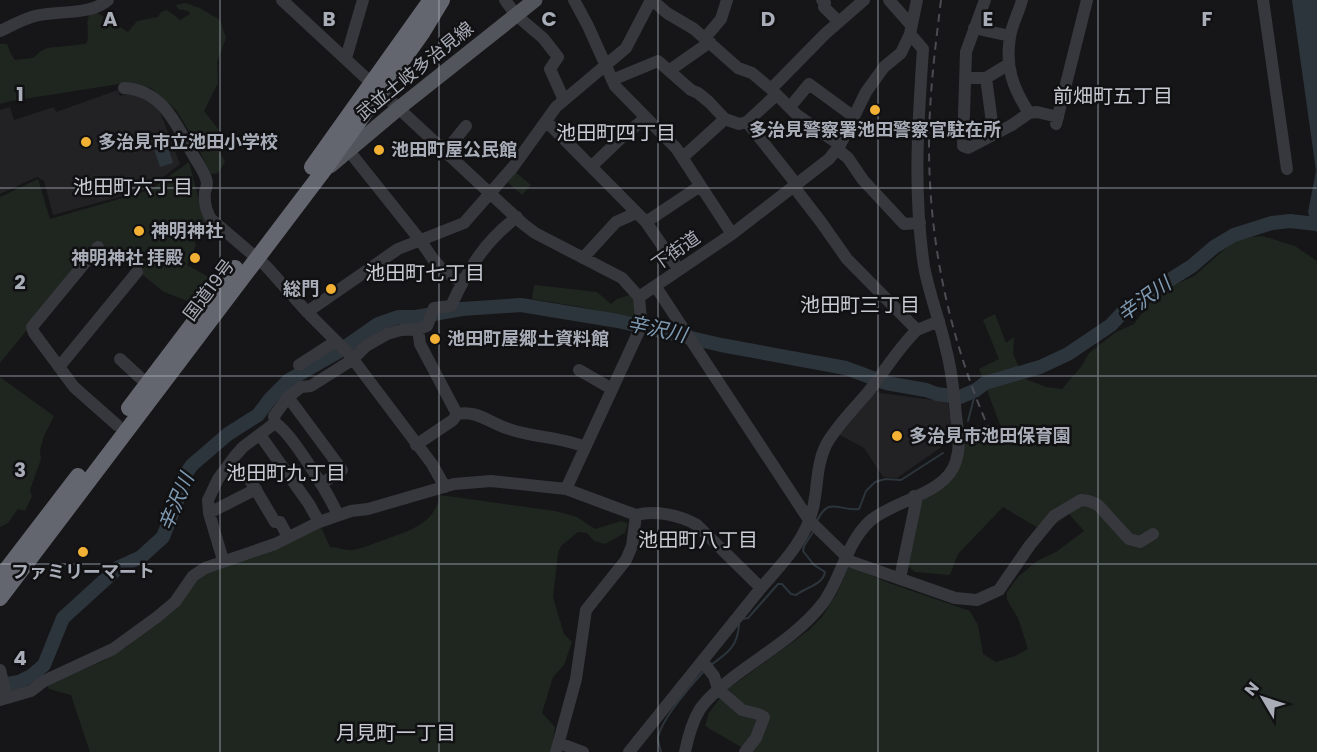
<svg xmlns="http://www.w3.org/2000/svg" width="1317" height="752" font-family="Poppins,'Noto Sans JP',sans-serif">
  <rect width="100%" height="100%" fill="#161618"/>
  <path fill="#222225" d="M118,90L120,96L133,92L157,104L180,164L148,189L53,215L44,181L37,177L0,194V110L10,107L14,120L54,107L56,112Z
    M871,390L880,393L948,402L953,439L897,478L883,477L864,448L836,433Z"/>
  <path fill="#1e261f" d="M185,3L200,8L220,20L226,38L217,62L218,83L204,111L219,130L216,145L225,162L218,173L211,174L193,138L176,110L151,88L125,83L11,101L0,104V44H7L11,54L15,60L33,58L41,51L47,48L86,44C91,34 84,23 90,14L96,12L128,32L137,21L158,17L161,12L167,10L180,20L190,14L188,11L178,9L176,5Z
    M189,162L202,212L211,234L197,229L191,234L196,245L187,265L216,281L198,305L164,292L120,257L97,244L0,363V197L38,179L50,219L150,190Z
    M513,170L531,185L522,195L505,180Z
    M1263,236L1295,246L1317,261V752H748L766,719L743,705L728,689L809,630L822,617L836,595L849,566L889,583L970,611L978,625L983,654L996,662L1015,656L1028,649L1018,618L1007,600V592L1018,577L1037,561L1056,552L1084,531L1069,514L1045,532L1003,507L958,554L950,575L915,572L903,562L916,502C948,488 961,478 964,441L982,428L988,438L1002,430L979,369L999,359L983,320L995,314L1006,343L1014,337L1013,354L1025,379L1046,387L1062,389L1081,367L1089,353L1116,332L1134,324L1151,301L1168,288L1194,276L1233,242L1251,237Z
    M534,285L597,292L611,304L617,299L633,294L637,320L581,307L532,299Z
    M0,377L54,416L44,436L40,450L41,459L30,490L32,496L25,511L18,509L8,523L0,527Z
    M440,495L555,511L577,517L595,529L621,521L628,523L625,533L605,544L594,541L587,533L578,532L561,546L558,553L553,597L564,634L572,642L564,665L553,677L542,713L555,727L551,752H90L71,695L49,689L47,685L103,661L128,646L195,578L320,525L330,547C338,547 345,551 353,550C364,548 374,543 384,540C410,530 434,525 440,495Z
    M720,698L764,717L746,750L705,726L709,713Z"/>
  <path fill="#2c353c" d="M1292,0H1317V232L1313,228L1308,212L1316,171Z
    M165,136L173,163L160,167L151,140Z"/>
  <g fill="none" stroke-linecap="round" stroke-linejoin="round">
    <path stroke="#2c353c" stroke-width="2" d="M968,421L976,390
      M817,521C829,495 840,512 859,509L866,491L875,482L885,479L901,480L943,453
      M742,619L748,618L778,584H782L791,594L796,595C806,587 823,585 825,572L814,565L803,551L804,546L813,532
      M711,665C728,653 738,646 739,624
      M661,752C660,748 658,743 658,738C660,721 692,684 704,671"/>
    <path stroke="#2c353c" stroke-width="14" d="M0,685L19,682L31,676L44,665L63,618L119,567L141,557L163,537L183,486V478L192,465L228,434L258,415L270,399L289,380L338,352L378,324L398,317H416L462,309L521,305L618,321L721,345L846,368L886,383L926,390L937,394L960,397L976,390L985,383L1040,367L1068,354L1111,325L1123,312L1149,293L1192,266L1214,247L1234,235L1272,223L1290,221L1317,224"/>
    <path stroke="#37383d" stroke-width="12" d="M282,0L522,223L535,233L622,278L639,297
      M505,0L516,15L543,38L558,57L550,69L564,100
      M574,0L588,26L615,86L676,148L732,234
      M652,0L667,13L694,29L738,68L752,73L771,89L797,115L840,145
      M822,0L825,3L824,7L839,22
      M889,0L911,25
      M985,0L966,52L963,146L968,148L1012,125L1029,113L1037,112L1058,117
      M1022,0C1019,12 1012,24 1010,37C1005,67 1013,88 1029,113
      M1263,0L1287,169
      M974,28L1010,36
      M0,31C11,26 23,19 35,16C58,10 90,16 108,0
      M705,38L721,19L727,0
      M346,58L363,0
      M670,70L710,42
      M966,78H986L1009,64
      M986,78L993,130L995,134
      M612,80L658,61L691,90L698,93L709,102L725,119L739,124L747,122L776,95
      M124,88C162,90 176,123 192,153C197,162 206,173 207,183C207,184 206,190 205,192C204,202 206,211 211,219L266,266L307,312L349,354L432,464L445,487
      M771,89L825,34L864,0
      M790,107L809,84L854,117
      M546,121L646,222L679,270
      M747,122L797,185
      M1056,124L1087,0
      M837,149L848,158L863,180L904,224L920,223
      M349,151L420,240L433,259L441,268L462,283
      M445,152L466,126
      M683,157L725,119
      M592,166L619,140L645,118
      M794,187L821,222L847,259L917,330L939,321
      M646,222L700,186
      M98,247L32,327L34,333L74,387L117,425
      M583,258L616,222L636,213
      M656,287L809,520L852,562L955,598L977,600L999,590L1030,545L1054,516L1081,500L1089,501L1098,505L1129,539L1140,542L1153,534
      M639,297L732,234L829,159L840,145L866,92L884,67L901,53L910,34L917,0
      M307,312L398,249L464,223L513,167L556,107L626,48L651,0
      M418,329L427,326L434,308L451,306C468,269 484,242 517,217
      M120,359L147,384
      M299,365L336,341
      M59,367L137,272
      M579,370L612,389
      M288,397L342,470L321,484
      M275,423C292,433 329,495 338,515
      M260,435L309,504L319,522
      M416,445L453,420L457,414
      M231,463L247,475L275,522H280L288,537
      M256,489L209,513L208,500L218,479L235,456L243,447L275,423L274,416L288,397L301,387L311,386L352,360L366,346L387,334L401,330L418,329L420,344L457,414C477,410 488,422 506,428C532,438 559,436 585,447
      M566,489L639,331L641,319L639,297
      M209,513L223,560
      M900,578L916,502L914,496
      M703,662L714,676L718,689L742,710L758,714L764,717L756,738L745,752
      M0,670L7,698
      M0,700L31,691L44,681L113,649L157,617L175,602L193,576L205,568L275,544L319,522L351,511L368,509L454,484L491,481L566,489L636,515C655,510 680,515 697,525L761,588C781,565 806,540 813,508C818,487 816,465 826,445C836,426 855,408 869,391C885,371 898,348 917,330
      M559,743L583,752
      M556,752L576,679L586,610L626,560L632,546L636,515
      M629,752L761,588
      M685,752C688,737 692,722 700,709C709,696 723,685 736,675C765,653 800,633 823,603C841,579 846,543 870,521C894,500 947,494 956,461C961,446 958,431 956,416C954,393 952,371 946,349C940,321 929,294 924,266C913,193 918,122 923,49L910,34"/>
    <path stroke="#53555c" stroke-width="15" d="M330,166L399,108L535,0"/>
    <path stroke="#63666e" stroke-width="16" d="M312,167L428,4
      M129,408L235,268
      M0,578L78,476
      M0,598L321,174L422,33L442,0"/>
    <path stroke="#4a4c52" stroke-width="2" stroke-dasharray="8 6" stroke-linecap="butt" d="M941,0C935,49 929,97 929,146C929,247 951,344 992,436"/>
  </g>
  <path fill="none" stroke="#a8adb8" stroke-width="1.5" stroke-opacity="0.55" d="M220,0V752M439,0V752M658,0V752M878,0V752M1098,0V752M0,188H1317M0,376H1317M0,564H1317"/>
  <g fill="#f2b134" stroke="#111113" stroke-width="2">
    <circle cx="875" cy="110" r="6"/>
    <circle cx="86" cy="142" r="6"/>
    <circle cx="379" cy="150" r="6"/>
    <circle cx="139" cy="231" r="6"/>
    <circle cx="195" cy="258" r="6"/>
    <circle cx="331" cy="289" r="6"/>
    <circle cx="435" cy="339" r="6"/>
    <circle cx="897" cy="436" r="6"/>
    <circle cx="83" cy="552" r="6"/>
  </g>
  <g text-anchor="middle" stroke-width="5" stroke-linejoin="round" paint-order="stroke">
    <g font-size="18" fill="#a8adb8" stroke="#111113">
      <text transform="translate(415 71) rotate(-39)" y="6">武並土岐多治見線</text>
      <text transform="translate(676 251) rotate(-35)" y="6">下街道</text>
      <text transform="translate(209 290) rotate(-53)" y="6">国道19号</text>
    </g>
    <g font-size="18" font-weight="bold" fill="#a8adb8" stroke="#111113" text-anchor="start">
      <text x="875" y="136" text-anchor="middle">多治見警察署池田警察官駐在所</text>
      <text x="98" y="148">多治見市立池田小学校</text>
      <text x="391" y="156">池田町屋公民館</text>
      <text x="151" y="237">神明神社</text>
      <text x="183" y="264" text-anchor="end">神明神社 拝殿</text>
      <text x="319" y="295" text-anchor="end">総門</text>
      <text x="447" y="345">池田町屋郷土資料館</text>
      <text x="909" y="442">多治見市池田保育園</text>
      <text x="83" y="578" text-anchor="middle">ファミリーマート</text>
    </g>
    <g font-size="20" fill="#c9ccd4" stroke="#111113">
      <text x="1113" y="103">前畑町五丁目</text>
      <text x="616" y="140">池田町四丁目</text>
      <text x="133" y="194">池田町六丁目</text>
      <text x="425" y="280">池田町七丁目</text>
      <text x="860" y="312">池田町三丁目</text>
      <text x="286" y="480">池田町九丁目</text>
      <text x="698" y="547">池田町八丁目</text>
      <text x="396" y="740">月見町一丁目</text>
    </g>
    <g font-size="20" font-style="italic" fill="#7f9bb3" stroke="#111113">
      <text transform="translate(1144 299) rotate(-36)" y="7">辛沢川</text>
      <text transform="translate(657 329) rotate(12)" y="7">辛沢川</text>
      <text transform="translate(176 502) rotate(-67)" y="7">辛沢川</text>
    </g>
  </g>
  <g font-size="20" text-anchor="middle" font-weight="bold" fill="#a8adb8" stroke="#111113" stroke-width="5" stroke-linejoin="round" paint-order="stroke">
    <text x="110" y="26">A</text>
    <text x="329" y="26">B</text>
    <text x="549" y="26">C</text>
    <text x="768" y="26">D</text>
    <text x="988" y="26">E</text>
    <text x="1207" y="26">F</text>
    <text x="20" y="101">1</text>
    <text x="20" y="289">2</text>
    <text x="20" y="477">3</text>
    <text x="20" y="665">4</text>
  </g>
  <g transform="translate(1263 698) rotate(309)" stroke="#111113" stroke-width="4.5" paint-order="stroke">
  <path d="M0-4.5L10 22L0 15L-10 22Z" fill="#a8adb8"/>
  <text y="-9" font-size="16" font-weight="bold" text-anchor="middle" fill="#a8adb8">N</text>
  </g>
</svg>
